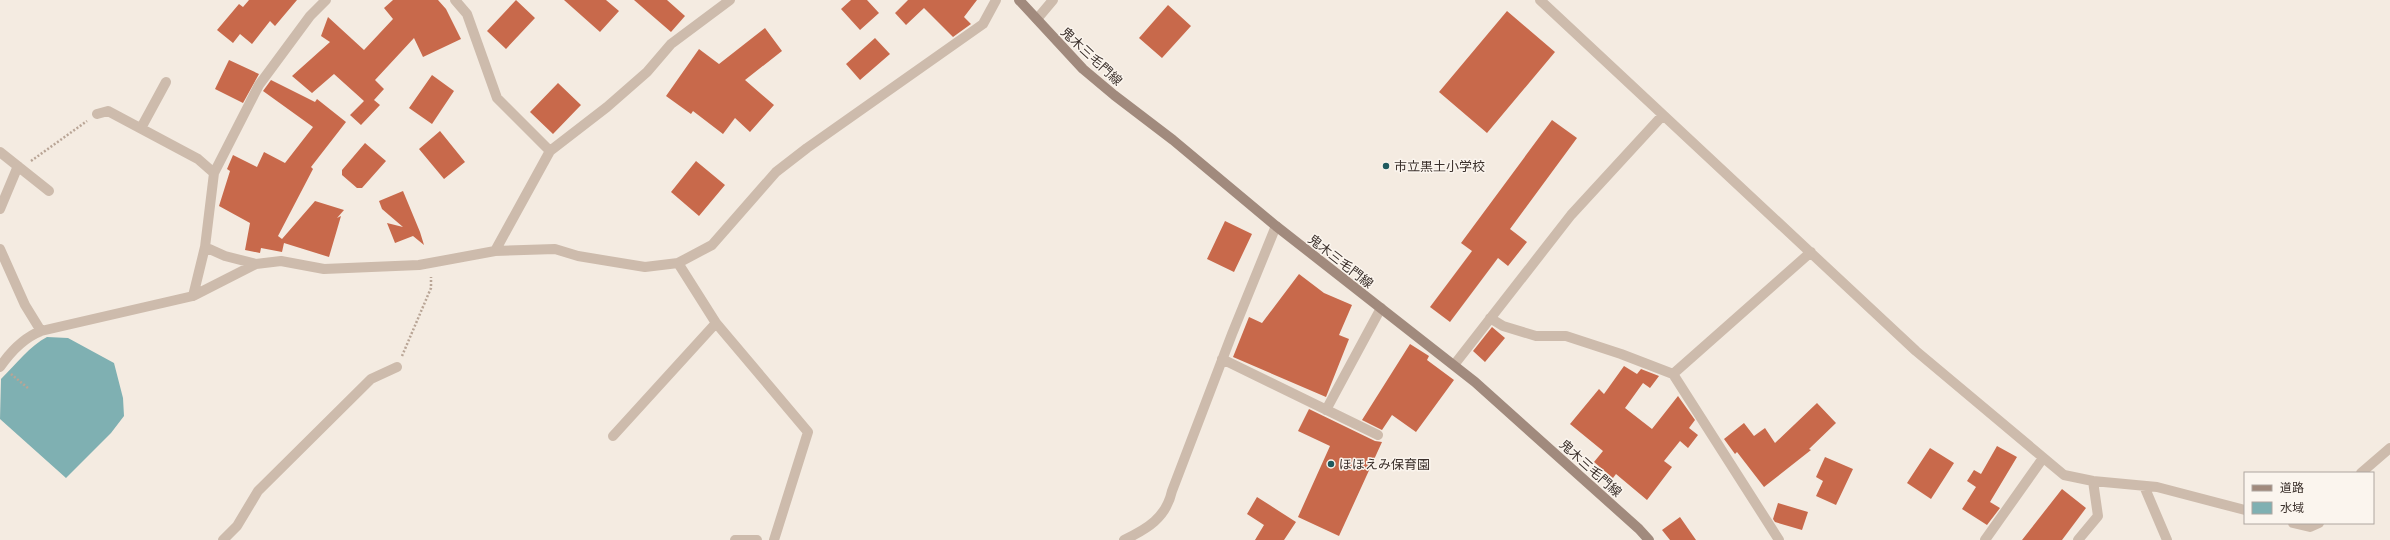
<svg xmlns="http://www.w3.org/2000/svg" width="2390" height="540" font-family="'Noto Sans','Noto Sans JP',sans-serif">
  <rect width="100%" height="100%" fill="#f4ebe1"/>
  <path fill="#7fb0b2" d="M47,337L68,338L114,363L123,398L124,416L111,433L66,478L0,419L1,379C15,365 31,345 47,337Z"/>
  <path fill="#c8694b" d="M249,0H297L275,26L270,21L252,44L240,34L233,43L217,30L239,4L243,7Z
    M393,0H438L446,9L461,39L423,57L414,38L375,80L384,89L374,100L380,105L361,125L350,115L364,101L334,74L312,93L292,76L330,42L321,36L328,17L364,50L393,19L384,8Z
    M516,0L535,18L506,49L487,31Z
    M564,0H606L619,11L600,32Z
    M634,0H667L685,16L671,32Z
    M851,0H867L879,13L860,30L841,9Z
    M908,0H977L964,17L971,24L953,37L924,8L906,25L895,13Z
    M1168,5L1191,26L1162,58L1139,38Z
    M1507,11L1555,52L1487,133L1439,92Z
    M765,28L782,51L745,80L774,105L750,132L735,118L723,134L693,111L691,114L666,96L699,49L719,64Z
    M875,38L890,54L860,80L846,64Z
    M229,60L259,74L243,103L215,89Z
    M432,75L454,91L432,124L409,108Z
    M271,80L315,102L317,99L346,122L311,167L313,169L278,236L282,239L315,201L344,210L337,218L341,216L329,257L284,243L282,252L261,248L260,253L245,250L250,223L219,206L230,171L227,169L233,155L257,167L264,152L285,163L313,127L263,91Z
    M558,83L581,105L553,134L530,112Z
    M1552,120L1577,138L1510,229L1527,242L1508,266L1498,258L1450,322L1430,307L1472,251L1461,243Z
    M440,131L465,162L444,179L419,149Z
    M365,143L386,161L362,188H357L342,175V170Z
    M696,161L725,185L699,216L671,192Z
    M403,191L420,232L424,245L413,236L395,243L387,223L403,227L382,209L379,201Z
    M1225,221L1252,234L1234,272L1207,259Z
    M1299,274L1324,293L1352,305L1339,335L1349,339L1326,397L1233,357L1249,317L1262,323Z
    M1492,327L1505,338L1485,362L1473,351Z
    M1410,344L1429,356L1427,360L1454,380L1416,432L1392,415L1382,430L1362,420Z
    M1624,366L1637,374L1641,369L1659,376L1650,388L1643,383L1625,408L1652,429L1678,396L1695,420L1689,428L1698,435L1688,448L1680,441L1664,461L1672,467L1647,500L1616,474L1613,478L1594,462L1603,451L1570,424L1599,389L1604,394Z
    M1817,403L1836,423L1809,449L1811,450L1764,487L1737,452L1735,454L1724,439L1744,423L1754,436L1765,428L1775,443Z
    M1309,409L1375,441L1382,442L1339,536L1298,517L1330,446L1298,431Z
    M1997,446L2017,457L1990,502L2000,508L1987,525L1962,509L1976,487L1967,481L1974,470L1981,474Z
    M1930,448L1954,463L1931,499L1907,483Z
    M1825,457L1853,469L1836,505L1816,496L1823,481L1816,477Z
    M2062,489L2086,508L2062,540H2022Z
    M1257,497L1296,522L1284,540H1255L1264,525L1247,514Z
    M1778,503L1808,512L1802,530L1775,522L1773,519Z
    M1680,517L1696,540H1670L1662,530Z"/>
  <g fill="none" stroke-linecap="round" stroke-linejoin="round">
    <path stroke="#b9a596" stroke-width="2.5" stroke-dasharray="2 2" stroke-linecap="butt" d="M31,161L87,121
      M402,356L431,288V277
      M11,374L29,389"/>
    <path stroke="#cdbbac" stroke-width="10" d="M455,0L467,14L497,98L550,151
      M1540,0L1916,351L2064,475L2093,481L2157,487L2245,510
      M1037,19L1053,0
      M97,114L108,111L198,159L214,173
      M141,128L166,82
      M0,152L49,191
      M0,209L18,166
      M205,247L225,256L256,264L281,261L324,269L419,265L495,251L555,249L578,256L645,267L678,263L712,245L776,172L807,148L983,24L996,0
      M0,249L25,305L41,331
      M495,251L550,151L607,107L647,72L671,44L730,0
      M678,263L716,323L808,432L774,540
      M193,296L256,264
      M1490,318L1503,326L1536,336H1566L1621,354L1673,374
      M1222,359L1378,435
      M1454,365L1571,215L1663,115
      M0,367C11,351 23,338 41,331L193,296L205,247L214,173L259,85L310,16L326,0
      M1326,410L1381,308
      M613,436L716,323
      M2361,473L2390,448
      M2144,486L2167,540
      M2293,523L2310,527L2319,523
      M223,540L237,526L258,491L371,379L397,367
      M735,540H757
      M1124,540C1147,529 1166,518 1172,491L1232,334L1276,226
      M1779,540L1673,374L1811,252
      M1985,540L2043,458
      M2078,540L2098,516L2093,481"/>
    <path stroke="#a18a7d" stroke-width="10" d="M1019,0L1083,69L1114,95L1173,140L1276,226L1475,382L1639,529L1649,540"/>
  </g>
  <g fill="#1f5a5e" stroke="#fbf5ee" stroke-width="1.5">
    <circle cx="1386" cy="166" r="4"/>
    <circle cx="1331" cy="464" r="4"/>
  </g>
  <g text-anchor="middle" stroke-width="3" stroke-linejoin="round" paint-order="stroke">
    <g font-size="13" fill="#3b302b" stroke="#fbf5ee">
      <text transform="translate(1092 56) rotate(43)" y="5">鬼木三毛門線</text>
      <text transform="translate(1341 261) rotate(38)" y="5">鬼木三毛門線</text>
      <text transform="translate(1591 468) rotate(42)" y="5">鬼木三毛門線</text>
    </g>
    <g font-size="13" fill="#3b302b" stroke="#fbf5ee" text-anchor="start">
      <text x="1394" y="171">市立黒土小学校</text>
      <text x="1339" y="469">ほほえみ保育園</text>
    </g>
  </g>
  <rect x="2244" y="472" width="130" height="52" fill="#fbf5ee" stroke="#aea6a0"/>
  <rect x="2252" y="485" width="20" height="6" fill="#a18a7d" stroke="#aea6a0"/>
  <text x="2280" y="492" font-size="12" fill="#3b302b">道路</text>
  <rect x="2252" y="502" width="20" height="12" fill="#7fb0b2" stroke="#aea6a0"/>
  <text x="2280" y="512" font-size="12" fill="#3b302b">水域</text>
</svg>
